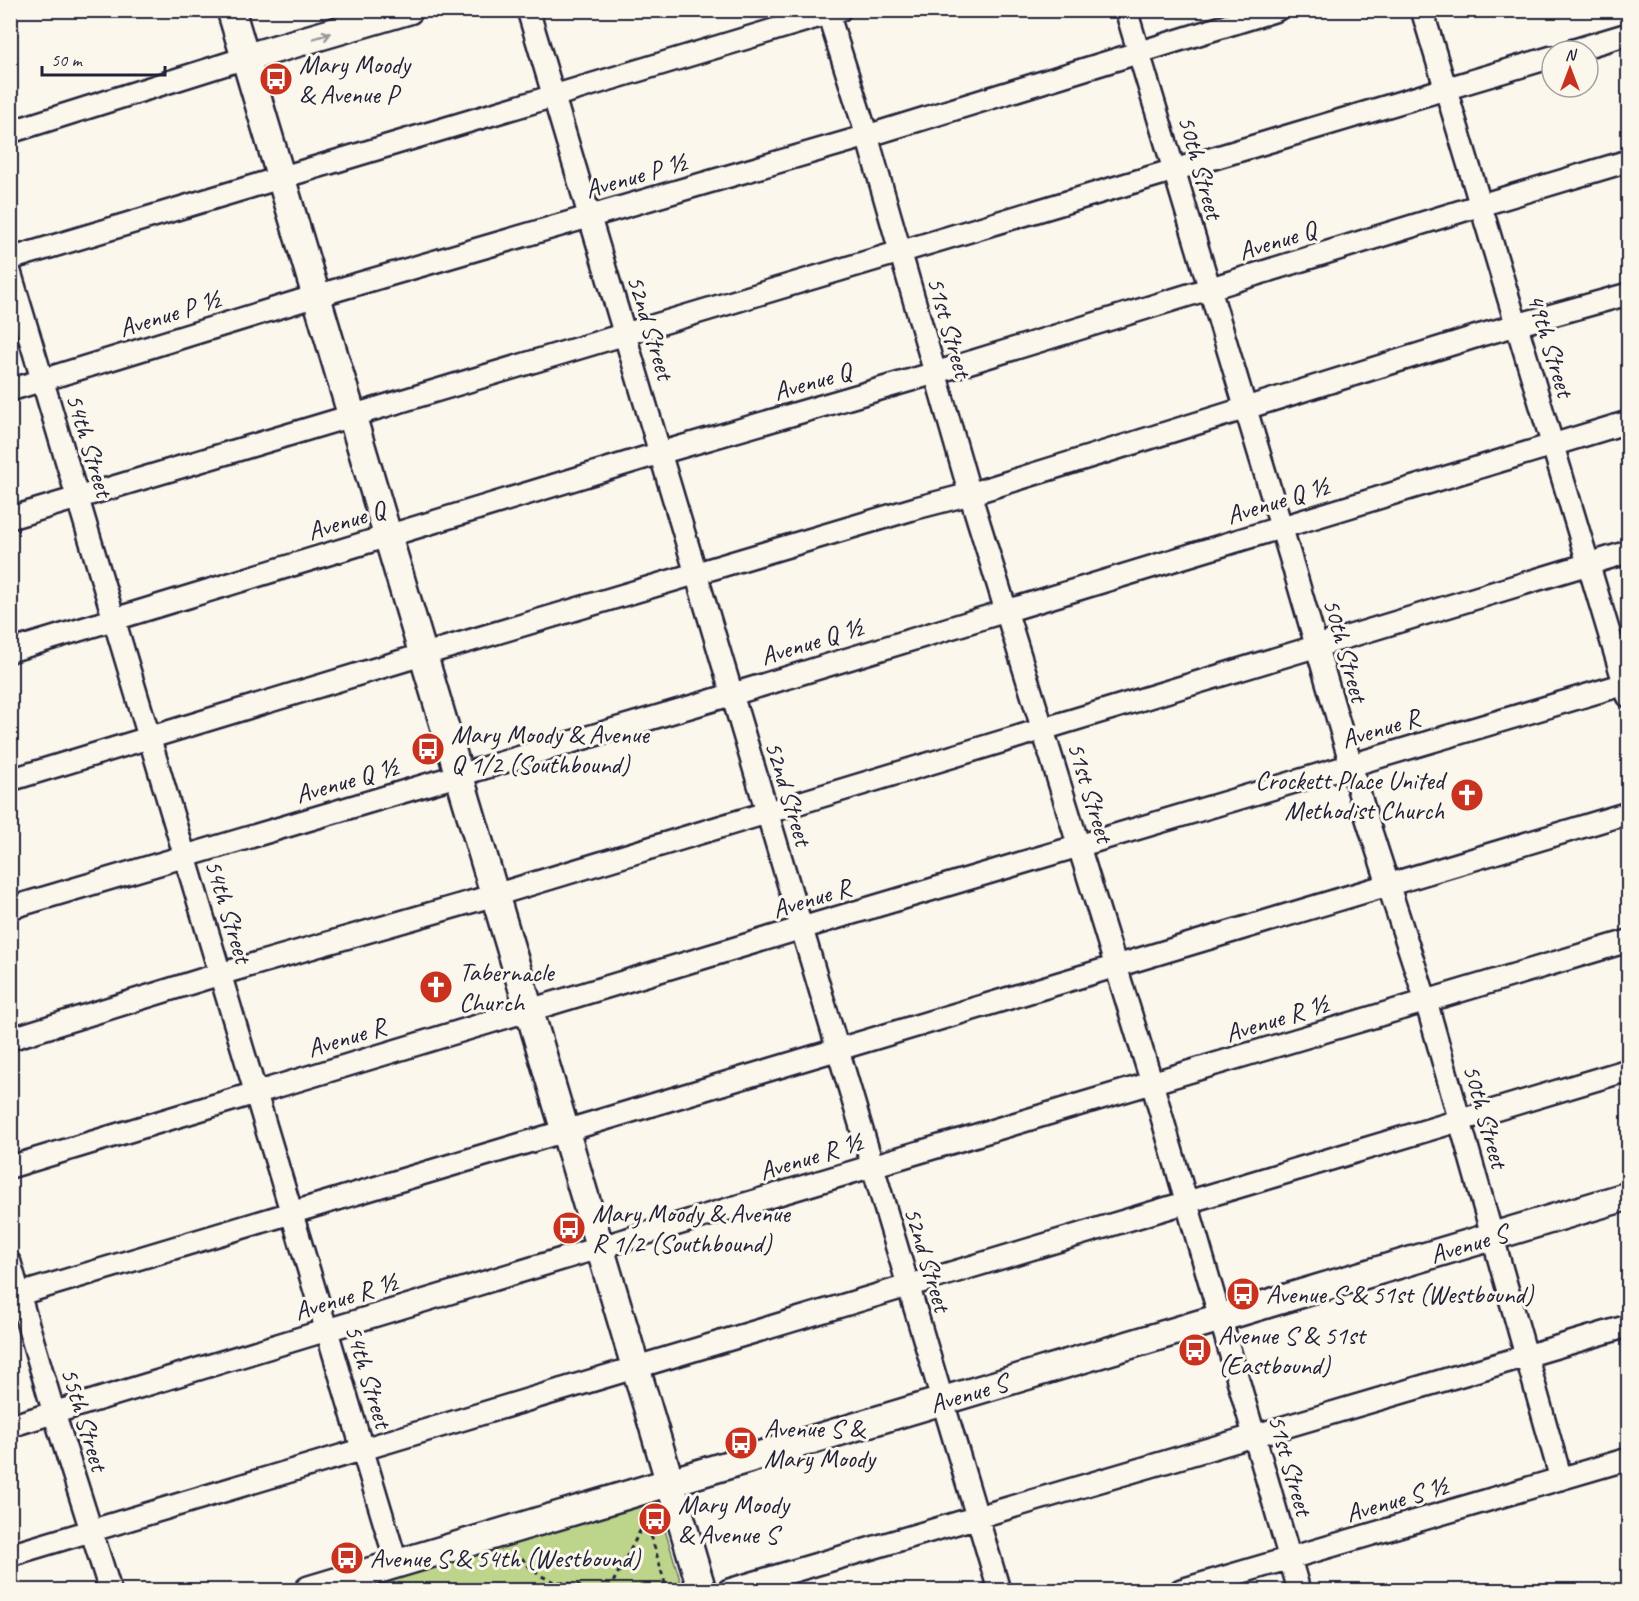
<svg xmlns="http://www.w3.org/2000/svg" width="1639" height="1601" font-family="Caveat,sans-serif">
  <rect width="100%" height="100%" fill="#fbf7ec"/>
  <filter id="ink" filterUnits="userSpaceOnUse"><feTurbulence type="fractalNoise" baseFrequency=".0167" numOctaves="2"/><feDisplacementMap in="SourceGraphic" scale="12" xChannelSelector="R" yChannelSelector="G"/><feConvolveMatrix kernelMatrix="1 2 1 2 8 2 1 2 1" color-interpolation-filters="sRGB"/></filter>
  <g filter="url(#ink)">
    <path fill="#bdd48b" stroke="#707b63" stroke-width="1.5" d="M646,1504L653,1505L659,1510L683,1590H355Z"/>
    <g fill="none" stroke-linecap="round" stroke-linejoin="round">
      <defs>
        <path id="minor" d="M528,10L999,1590
          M827,10L867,136L970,494L1152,1083L1299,1590
          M1126,10L1296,576L1366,816L1426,1001L1561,1479
          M1422,10L1628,696
          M1571,51L1628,34
          M10,132L245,58
          M10,259L840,10
          M10,272L397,1565
          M10,390L316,296L867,136L1277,10
          M10,518L1552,57
          M10,651L660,453L935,373L1481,205L1628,161
          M10,780L405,660L916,508L970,494L1481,335L1628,294
          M10,908L710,701L1628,422
          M10,1039L220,974L495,895L1628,552
          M10,1167L802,928L1628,683
          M10,1263L54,1413L110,1590
          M10,1297L1628,813
          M10,1426L631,1238L1628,941
          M10,1555L1628,1070
          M729,1590L1628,1326
          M1181,1590L1628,1459"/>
        <g id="major">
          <path d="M231,10L702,1590"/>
          <path d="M245,58L409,10"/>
          <path id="s1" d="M309,1590L1628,1196"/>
        </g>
      </defs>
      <use href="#minor" stroke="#22223b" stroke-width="26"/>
      <use href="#major" stroke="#22223b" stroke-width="32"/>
      <path stroke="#22223b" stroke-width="3" stroke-dasharray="4.5 4.5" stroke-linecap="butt" d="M522,1558C530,1570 544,1580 559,1582C571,1584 577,1583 587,1590
        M609,1590L640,1531L650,1532L667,1590"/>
      <use href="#minor" stroke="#fbf7ec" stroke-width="21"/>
      <use href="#major" stroke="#fbf7ec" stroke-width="27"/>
    </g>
    <defs><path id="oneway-shaft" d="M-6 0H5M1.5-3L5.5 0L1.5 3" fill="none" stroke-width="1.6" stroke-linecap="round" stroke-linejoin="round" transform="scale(1.5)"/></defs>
    <use stroke="#99979c" href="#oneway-shaft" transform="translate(322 36) rotate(-16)"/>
  </g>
  <defs>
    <symbol id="bus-disc" viewBox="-11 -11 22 22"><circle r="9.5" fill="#c8321e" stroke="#fbf7ec"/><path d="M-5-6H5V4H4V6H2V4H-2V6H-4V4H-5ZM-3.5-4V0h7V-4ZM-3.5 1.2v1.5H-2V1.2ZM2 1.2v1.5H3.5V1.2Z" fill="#fff"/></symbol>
    <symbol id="church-disc" viewBox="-11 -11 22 22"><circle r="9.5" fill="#c8321e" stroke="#fbf7ec"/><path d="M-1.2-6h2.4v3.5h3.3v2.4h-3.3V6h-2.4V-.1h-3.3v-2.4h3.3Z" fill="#fff"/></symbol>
  </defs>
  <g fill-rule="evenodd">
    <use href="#bus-disc" x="257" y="60" width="38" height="38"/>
    <use href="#bus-disc" x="409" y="730" width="38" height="38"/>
    <use href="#church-disc" x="1448" y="776" width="38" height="38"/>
    <use href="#church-disc" x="417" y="968" width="38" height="38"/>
    <use href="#bus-disc" x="550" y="1209" width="38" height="38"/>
    <use href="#bus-disc" x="1224" y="1275" width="38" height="38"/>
    <use href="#bus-disc" x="1176" y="1331" width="38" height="38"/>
    <use href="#bus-disc" x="722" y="1424" width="38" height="38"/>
    <use href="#bus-disc" x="636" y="1500" width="38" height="38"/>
    <use href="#bus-disc" x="328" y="1539" width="38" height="38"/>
  </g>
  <g text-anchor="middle" stroke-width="6" stroke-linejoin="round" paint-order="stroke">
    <g font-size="26" fill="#22223b" stroke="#fbf7ec" text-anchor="start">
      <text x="299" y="73">Mary Moody<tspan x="299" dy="30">&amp; Avenue P</tspan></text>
      <text x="451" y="743">Mary Moody &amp; Avenue<tspan x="451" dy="30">Q 1/2 (Southbound)</tspan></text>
      <text x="1444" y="789" text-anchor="end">Crockett Place United<tspan x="1444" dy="30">Methodist Church</tspan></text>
      <text x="459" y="981">Tabernacle<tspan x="459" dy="30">Church</tspan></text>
      <text x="592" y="1222">Mary Moody &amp; Avenue<tspan x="592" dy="30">R 1/2 (Southbound)</tspan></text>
      <text x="1266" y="1303">Avenue S &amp; 51st (Westbound)</text>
      <text x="1218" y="1344">Avenue S &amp; 51st<tspan x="1218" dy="30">(Eastbound)</tspan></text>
      <text x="764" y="1437">Avenue S &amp;<tspan x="764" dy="30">Mary Moody</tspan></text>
      <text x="678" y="1513">Mary Moody<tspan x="678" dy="30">&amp; Avenue S</tspan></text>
      <text x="370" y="1567">Avenue S &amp; 54th (Westbound)</text>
    </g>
    <g font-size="26" fill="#22223b" stroke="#fbf7ec">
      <text transform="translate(1201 167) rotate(74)" y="9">50th Street</text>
      <text transform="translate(636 175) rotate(-16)" y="9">Avenue P ½</text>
      <text transform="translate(1277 240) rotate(-17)" y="9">Avenue Q</text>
      <text transform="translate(170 313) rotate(-17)" y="9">Avenue P ½</text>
      <text transform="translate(651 327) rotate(73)" y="9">52nd Street</text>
      <text transform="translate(950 327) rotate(74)" y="9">51st Street</text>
      <text transform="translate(1551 345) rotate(73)" y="9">49th Street</text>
      <text transform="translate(812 381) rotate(-16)" y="9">Avenue Q</text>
      <text transform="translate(90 445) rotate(73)" y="9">54th Street</text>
      <text transform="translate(1278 500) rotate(-17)" y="9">Avenue Q ½</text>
      <text transform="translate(346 520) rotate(-17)" y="9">Avenue Q</text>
      <text transform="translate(812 641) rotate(-17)" y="9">Avenue Q ½</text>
      <text transform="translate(1346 650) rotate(74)" y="9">50th Street</text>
      <text transform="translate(1380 728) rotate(-17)" y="9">Avenue R</text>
      <text transform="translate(347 780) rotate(-16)" y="9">Avenue Q ½</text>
      <text transform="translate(1091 792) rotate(73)" y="9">51st Street</text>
      <text transform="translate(789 793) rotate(73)" y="9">52nd Street</text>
      <text transform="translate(811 898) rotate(-17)" y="9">Avenue R</text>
      <text transform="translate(229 911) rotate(73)" y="9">54th Street</text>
      <text transform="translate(1277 1018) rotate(-17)" y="9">Avenue R ½</text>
      <text transform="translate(346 1037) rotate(-17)" y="9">Avenue R</text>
      <text transform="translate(1486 1116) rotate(74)" y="9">50th Street</text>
      <text transform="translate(811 1156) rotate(-17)" y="9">Avenue R ½</text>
      <text dy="9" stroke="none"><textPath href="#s1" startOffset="1210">Avenue S</textPath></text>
      <text transform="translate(928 1259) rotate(73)" y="9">52nd Street</text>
      <text transform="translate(346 1296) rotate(-17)" y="9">Avenue R ½</text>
      <text transform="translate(369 1376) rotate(73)" y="9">54th Street</text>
      <text dy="9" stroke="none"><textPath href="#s1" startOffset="688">Avenue S</textPath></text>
      <text transform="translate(85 1419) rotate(73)" y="9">55th Street</text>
      <text transform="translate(1291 1465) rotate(74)" y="9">51st Street</text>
      <text transform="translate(1397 1499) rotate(-16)" y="9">Avenue S ½</text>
    </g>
  </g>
  <rect width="1639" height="1601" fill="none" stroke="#fbf7ec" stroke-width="36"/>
  <rect x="18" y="18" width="1603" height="1565" fill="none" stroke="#22223b" stroke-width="2" filter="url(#ink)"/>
  <g transform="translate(1570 69)"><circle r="28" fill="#fbf7ec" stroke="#a4a2a5" stroke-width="1.5"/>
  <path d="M0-4.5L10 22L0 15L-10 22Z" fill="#c8321e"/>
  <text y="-9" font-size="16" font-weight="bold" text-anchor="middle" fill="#22223b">N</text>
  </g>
  <path d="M42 66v9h123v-9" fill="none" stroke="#22223b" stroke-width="3"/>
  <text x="51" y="66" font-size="18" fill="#22223b" stroke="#fbf7ec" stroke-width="4.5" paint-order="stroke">50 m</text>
</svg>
